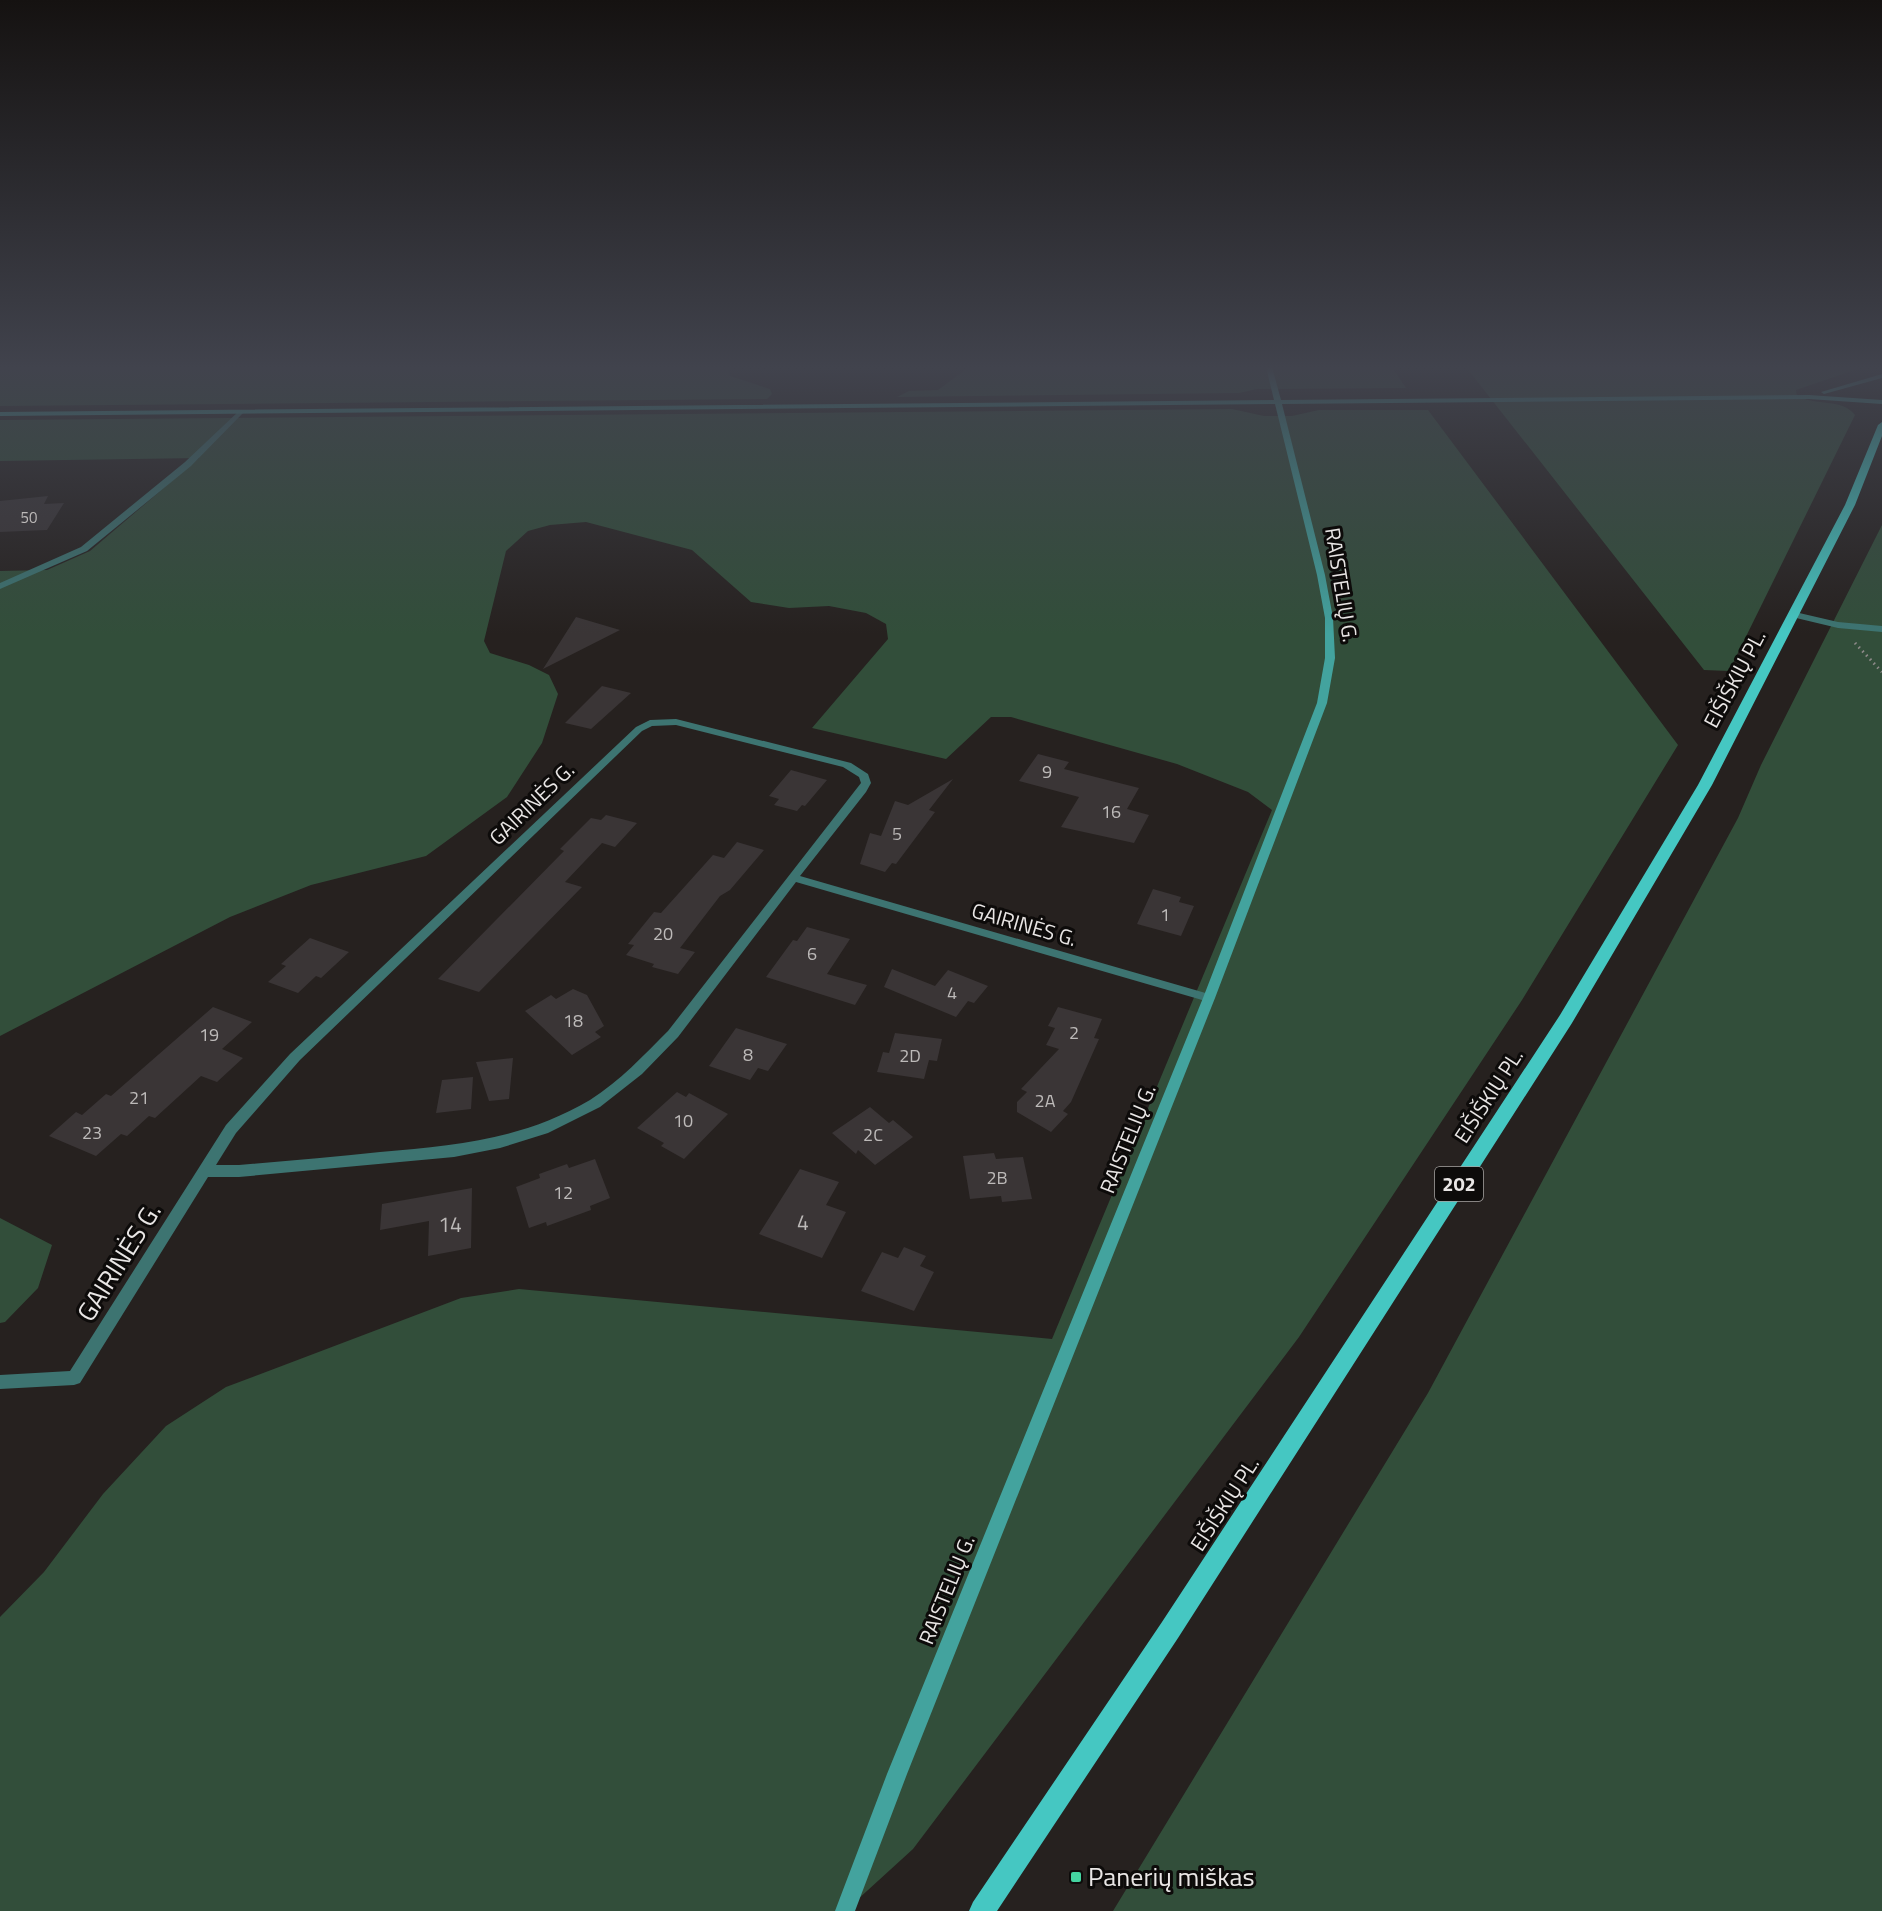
<svg xmlns="http://www.w3.org/2000/svg" width="1882" height="1911" font-family="'Titillium Web',sans-serif">
  <rect width="100%" height="100%" fill="#26211f"/>
  <path fill="#324e3a" d="M0,367H729L730,376L770,389L772,394L767,399L0,406Z
    M969,367H1392L1406,388L1257,389L1239,393L897,397L909,391L938,390Z
    M1466,367H1863L1796,390L1797,396C1816,406 1842,398 1855,415L1729,671L1704,670Z
    M1232,409L1264,416H1292L1319,410H1428L1678,745L1522,1000L1299,1337L913,1849L845,1911H0V1617L44,1572L103,1494L166,1426L226,1387L461,1298L519,1289L1052,1339L1272,810L1248,792L1177,764L1011,717H991L946,759L812,728L888,639L886,624L866,613L829,606L789,608L751,602L692,550L586,522L550,525L528,531L506,551L484,641L490,653L529,665L549,675L558,694L542,743L507,797L426,856L311,885L230,917L0,1036V571L47,570L90,551L199,458L0,461V420Z
    M1882,525V1911H1113L1428,1393L1738,818L1761,765Z
    M0,1218L52,1245L38,1288L5,1322L0,1323Z"/>
  <path fill="#3a3536" d="M48,496L44,504L64,503L47,530L0,532V501Z
    M576,617L620,630L543,669Z
    M602,686L631,693L591,729L565,723Z
    M1038,754L1069,762L1064,769L1139,788L1127,809L1149,815L1134,843L1061,827L1079,797L1019,781Z
    M791,770L827,780L805,806L802,805L797,811L774,805L779,799L769,796Z
    M953,779L929,810L935,812L896,864L892,863L885,872L860,864L870,833L881,836L895,801L908,805Z
    M606,815L637,823L615,847L602,843L565,882L582,887L479,992L438,979L564,851L560,849L591,818L601,820Z
    M737,842L764,850L730,890L720,896L680,948L695,952L678,974L652,967L654,964L626,955L634,945L628,944L654,912L661,913L713,855L724,858Z
    M1153,889L1181,897L1179,902L1194,906L1181,936L1137,924Z
    M807,927L850,939L827,974L867,985L855,1005L766,977L793,940L797,941Z
    M310,938L349,952L321,978L316,976L298,993L268,982L286,966L281,964Z
    M892,969L935,986L948,970L988,986L974,1003L968,1001L956,1017L884,987Z
    M573,989L587,995L604,1026L595,1032L601,1037L572,1055L525,1011L551,995L556,999Z
    M213,1007L252,1022L222,1049L243,1058L217,1082L201,1076L155,1118L149,1116L127,1136L121,1134L96,1156L49,1136L76,1112L82,1115L106,1094L111,1096Z
    M1058,1007L1102,1019L1094,1038L1099,1039L1071,1102L1063,1111L1068,1114L1051,1132L1017,1112V1102L1027,1092L1021,1089L1059,1049L1046,1045L1055,1028L1048,1026Z
    M736,1028L787,1044L768,1071L758,1068L750,1080L709,1066Z
    M895,1033L942,1039L937,1061L929,1060L924,1079L877,1072L883,1052L889,1053Z
    M513,1058L509,1099L489,1101L476,1062Z
    M473,1077L471,1109L436,1113L442,1080Z
    M677,1092L686,1097L689,1093L728,1114L684,1159L661,1146L664,1143L637,1128Z
    M870,1107L889,1123L893,1120L913,1137L875,1165L858,1150L856,1154L832,1133Z
    M994,1153L996,1159L1023,1157L1032,1199L1002,1202L1001,1196L970,1199L963,1156Z
    M595,1159L610,1198L590,1206L591,1210L547,1226L546,1222L529,1228L516,1187L540,1178L539,1174L567,1164L569,1168Z
    M800,1169L839,1182L826,1205L846,1212L822,1258L759,1234Z
    M472,1188L471,1248L428,1256L429,1221L380,1230L382,1204Z
    M904,1247L926,1256L920,1266L934,1272L914,1311L861,1291L882,1252L898,1258Z"/>
  <g fill="none" stroke-linecap="round" stroke-linejoin="round">
    <path stroke="#8e8a89" stroke-width="3" stroke-dasharray="1.5 4" stroke-linecap="butt" d="M1855,643L1882,672"/>
    <path fill="#3d7471" fill-rule="evenodd" d="M239,411L244,412L191,466L87,551L0,589V583L81,547L185,462Z
      M1795,612L1838,622L1882,626V632L1838,628L1792,617V613Z
      M676,719L851,763L868,774L871,783L866,792L800,876L1209,994L1215,998L1209,1002L796,882L678,1037L642,1074L600,1107L548,1133L500,1148L454,1157L239,1177H208L80,1383L74,1385L0,1389V1375L70,1371L226,1125L290,1054L636,727L650,720ZM676,725L843,767L859,777L861,783L668,1031C644,1055 620,1081 590,1100C522,1140 456,1145 380,1152C333,1157 286,1161 239,1165H216L236,1133L300,1060L642,731L652,726Z"/>
    <path fill="#43a39e" fill-rule="evenodd" d="M1266,367H1272L1281,400L1809,395L1882,400V404L1809,399L1282,404L1325,575L1333,618L1335,658L1327,703L1215,998L907,1774L855,1911H835L887,1774L1203,998L1317,703L1325,658V618L1317,575L1275,404L0,416V412L1274,400Z
      M1882,374V378L1824,394L1821,392Z"/>
    <path fill="#45c7c2" fill-rule="evenodd" d="M1882,422V436L1855,505L1712,785L1572,1023L1178,1638L997,1911H969L973,1902L1162,1622L1560,1015L1698,785L1845,505L1878,425Z"/>
  </g>
  <linearGradient id="sky" x2="0" y2="1"><stop stop-color="#151211"/><stop offset="0.58" stop-color="#41434d"/><stop offset="1" stop-color="#41434d" stop-opacity="0"/></linearGradient>
  <rect width="1882" height="634" fill="url(#sky)"/>
  <rect fill="#44d4a0" stroke="#0d0b0a" stroke-width="2" x="1070" y="1871" width="12" height="12" rx="3"/>
  <g text-anchor="middle" stroke-width="6" stroke-linejoin="round" paint-order="stroke">
    <g font-size="15" fill="#bdbab9">
      <text x="29" y="523">50</text>
    </g>
    <g font-size="18" fill="#bdbab9">
      <text x="1047" y="778">9</text>
      <text x="1111" y="818">16</text>
      <text x="897" y="840">5</text>
      <text x="1165" y="921">1</text>
      <text x="663" y="940">20</text>
      <text x="812" y="960">6</text>
      <text x="952" y="999">4</text>
      <text x="573" y="1027">18</text>
      <text x="1074" y="1039">2</text>
      <text x="209" y="1041">19</text>
      <text x="748" y="1061">8</text>
      <text x="910" y="1062">2D</text>
      <text x="139" y="1104">21</text>
      <text x="1045" y="1107">2A</text>
      <text x="683" y="1127">10</text>
      <text x="92" y="1139">23</text>
      <text x="873" y="1141">2C</text>
      <text x="997" y="1184">2B</text>
      <text x="563" y="1199">12</text>
    </g>
    <rect fill="#0d0b0a" stroke="#a7a4a3" stroke-width="1.5" x="1435" y="1167" width="48" height="34" rx="4.5"/>
    <g font-size="20" font-weight="bold" fill="#e9e6e5">
      <text x="1459" y="1191">202</text>
    </g>
    <g font-size="21" fill="#e9e6e5" stroke="#0d0b0a">
      <text transform="translate(1341 585) rotate(81)" y="7">RAISTELIŲ G.</text>
      <text transform="translate(1735 679) rotate(-62)" y="7">EIŠIŠKIŲ PL.</text>
      <text transform="translate(532 804) rotate(-44)" y="7">GAIRINĖS G.</text>
      <text transform="translate(1024 925) rotate(16)" y="7">GAIRINĖS G.</text>
      <text transform="translate(1489 1096) rotate(-57)" y="7">EIŠIŠKIŲ PL.</text>
      <text transform="translate(1128 1139) rotate(-68)" y="7">RAISTELIŲ G.</text>
      <text transform="translate(1225 1504) rotate(-57)" y="7">EIŠIŠKIŲ PL.</text>
      <text transform="translate(947 1590) rotate(-68)" y="7">RAISTELIŲ G.</text>
    </g>
    <g font-size="21" fill="#bdbab9">
      <text x="803" y="1230">4</text>
      <text x="450" y="1232">14</text>
    </g>
    <g font-size="26" fill="#e9e6e5" stroke="#0d0b0a">
      <text transform="translate(119 1262) rotate(-58)" y="9">GAIRINĖS G.</text>
    </g>
    <g font-size="26" fill="#e9e6e5" stroke="#0d0b0a" text-anchor="start">
      <text x="1088" y="1886">Panerių miškas</text>
    </g>
  </g>
</svg>
